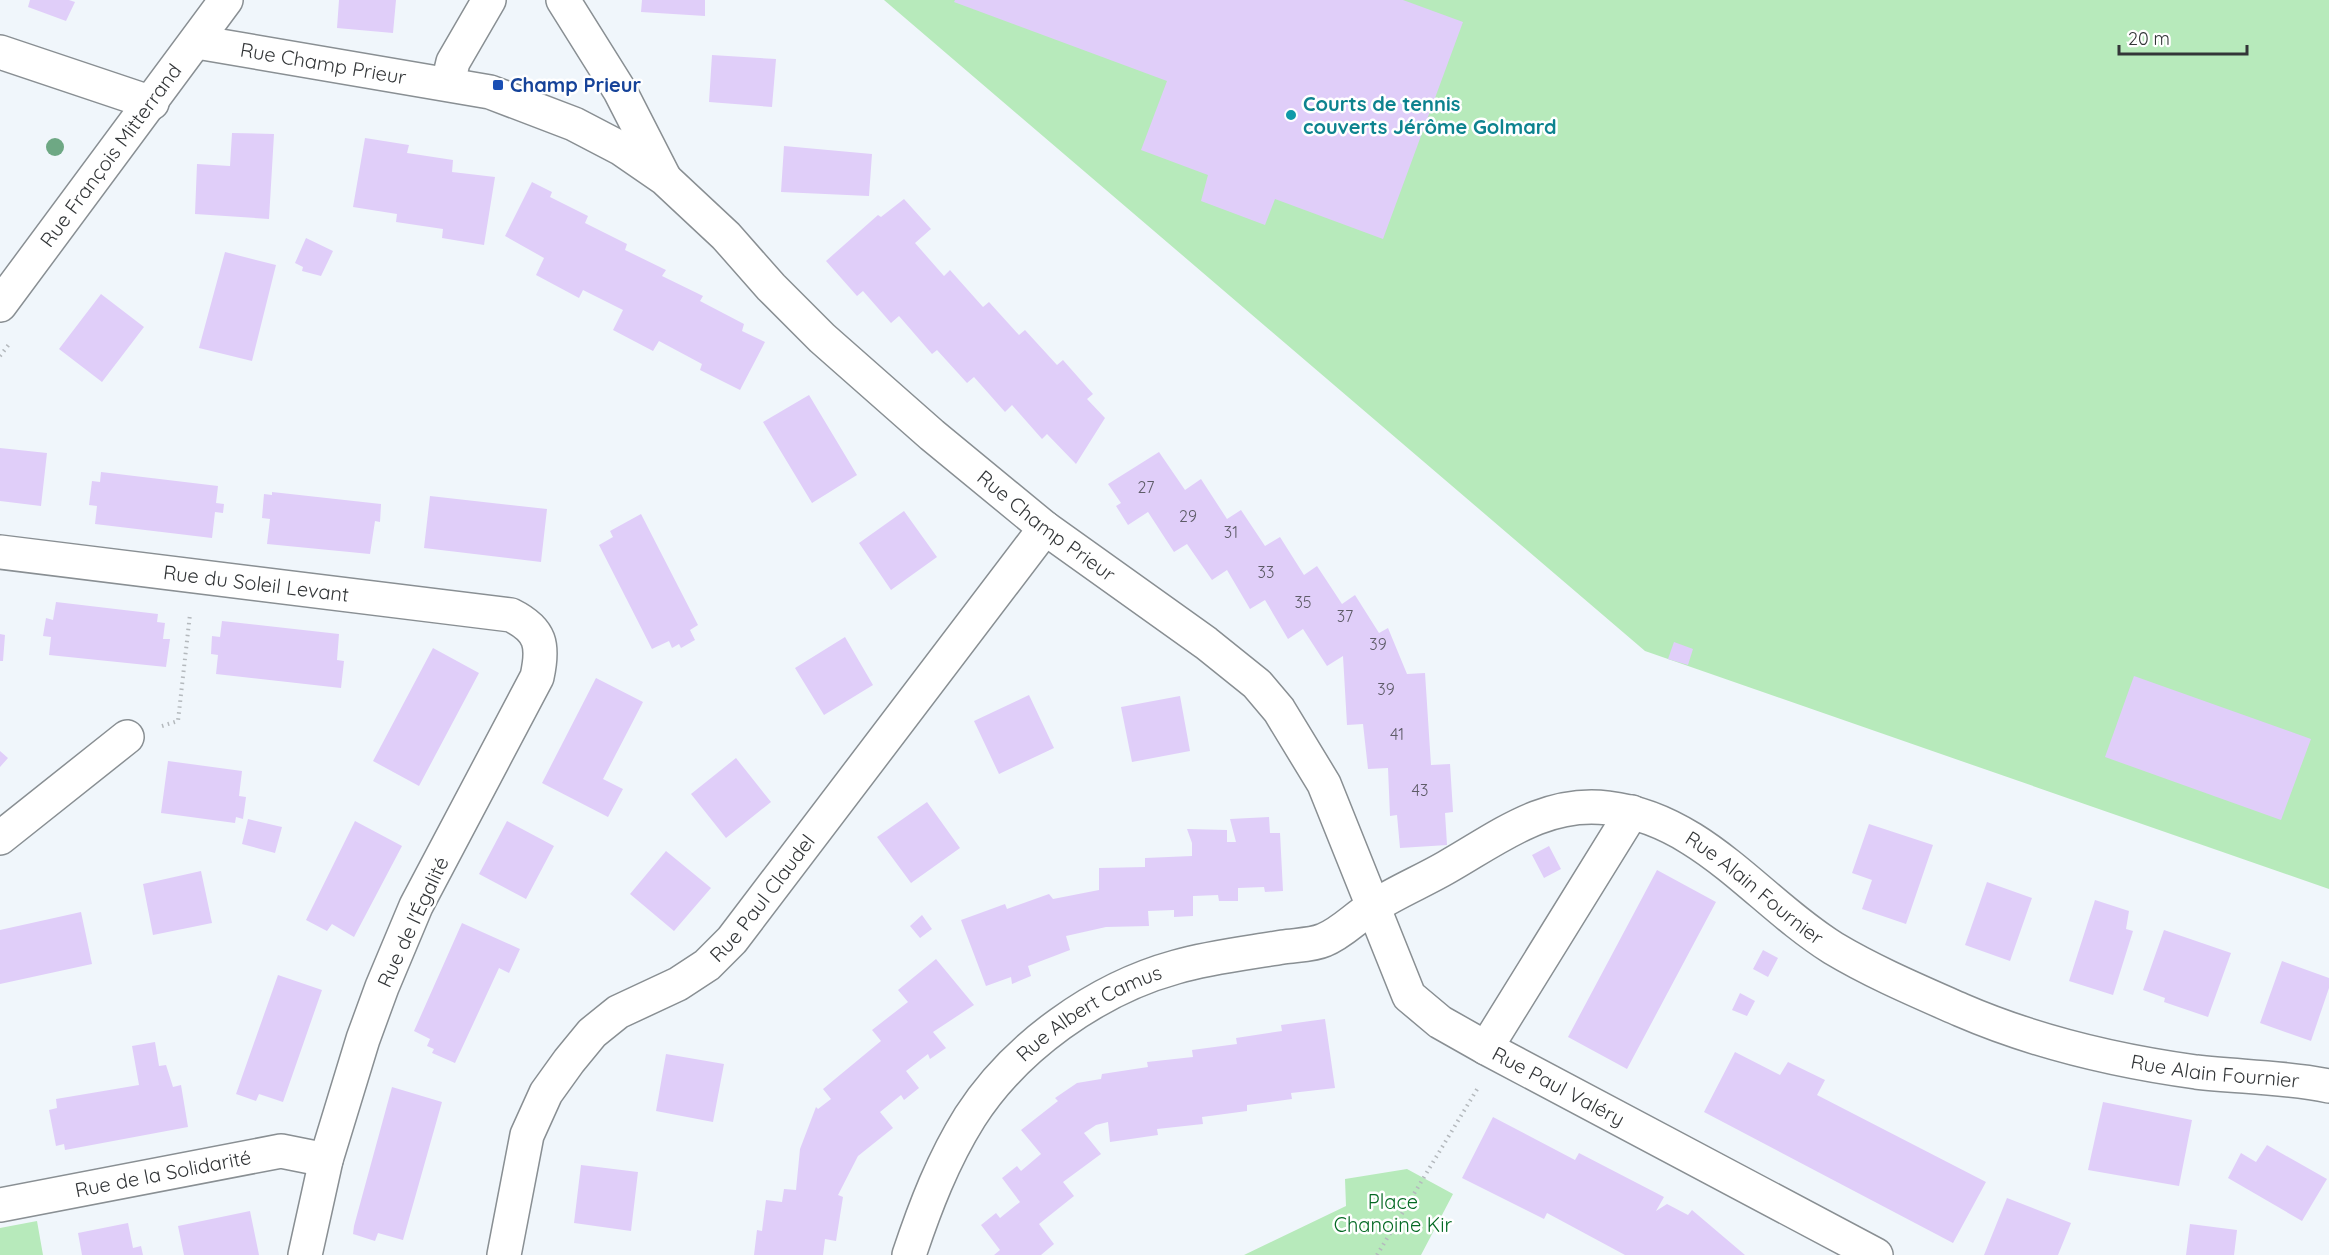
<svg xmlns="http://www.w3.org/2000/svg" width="2329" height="1255" font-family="Quicksand,sans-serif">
  <rect width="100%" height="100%" fill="#f0f6fb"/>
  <path fill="#b7eabb" d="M884,0H2329V889L1645,651Z
    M1407,1169L1453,1194L1421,1255H1244L1346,1206L1345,1179Z
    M37,1221L43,1255H0V1228Z"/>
  <path fill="#e0cef9" d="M30,0H69L75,2L66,21L28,7Z
    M339,0H396L393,33L337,28Z
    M642,0H705V16L641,12Z
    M955,0H1403L1463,22L1383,239L1275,199L1265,225L1201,201L1208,175L1141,150L1167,81L954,2Z
    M712,55L776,59L772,107L709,102Z
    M232,133L274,134L269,219L195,214L197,164L230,166Z
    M365,138L409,145L407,153L453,160L452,172L495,177L484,245L442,238L443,229L396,222L397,214L353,207Z
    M784,146L872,154L869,196L781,192Z
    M532,182L552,192L550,197L588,216L585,223L627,244L625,250L666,270L662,276L703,296L700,301L744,324L742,331L765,342L740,390L700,370L702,364L659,341L653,351L613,330L623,310L583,290L579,298L536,275L544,258L505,236Z
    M904,199L931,229L915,243L944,276L950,270L983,307L989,302L1019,335L1025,330L1057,365L1063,360L1093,394L1087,399L1105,418L1076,464L1047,434L1042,439L1012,405L1005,412L974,377L967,383L937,350L932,354L899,316L891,323L863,291L857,296L826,261L878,215L881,217Z
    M306,238L333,251L321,276L302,271L303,267L295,263Z
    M225,252L276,265L252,361L199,348Z
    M101,294L144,327L102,382L59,349Z
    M809,395L857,475L812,503L763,422Z
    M0,448L47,453L41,506L0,501Z
    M1159,452L1185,490L1201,479L1227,519L1241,510L1265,546L1280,537L1304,575L1317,566L1342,604L1355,595L1379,633L1388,628L1407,674L1425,673L1431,765L1450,764L1453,812L1445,813L1447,845L1400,848L1397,815L1390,816L1388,768L1368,769L1363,724L1347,725L1343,656L1327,666L1303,629L1288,639L1265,600L1250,609L1227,570L1212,580L1187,544L1174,552L1148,512L1128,525L1116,506L1121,503L1108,484Z
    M101,472L218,486L216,503L224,504L223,513L215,512L212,538L95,524L97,506L89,505L92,481L100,482Z
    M272,492L381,504L380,522L375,521L370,554L267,544L270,519L262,518L264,494L272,495Z
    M430,496L547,509L541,562L424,548Z
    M904,511L937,557L891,590L859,543Z
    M641,514L698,625L690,630L695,640L681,648L679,644L672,648L669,641L652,649L599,545L613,537L610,531Z
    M56,602L158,614L157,622L165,623L163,639H170L166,667L49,655L51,637L43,636L46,618L53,620Z
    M222,621L339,634L337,660L344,661L341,688L216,674L218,655L211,654L212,636L220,637Z
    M0,634L5,635L3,661H0Z
    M845,637L873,685L824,715L795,668Z
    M1674,642L1693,649L1688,665L1668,659Z
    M433,648L479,673L419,786L373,761Z
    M2134,676L2311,739L2281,820L2105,757Z
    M596,678L643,702L603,779L623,789L608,817L542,783Z
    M1029,695L1054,748L999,774L974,721Z
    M1180,696L1190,751L1132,762L1121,707Z
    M0,751L8,758L0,767Z
    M736,758L771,802L726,838L691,794Z
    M168,761L242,771L239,796L246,797L243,819L236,817L235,823L161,813Z
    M927,802L960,848L911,883L877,837Z
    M1269,817L1270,833H1280L1283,891L1265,892L1264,887L1238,888V901H1219L1218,895L1193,896V916L1174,917V910L1148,911L1149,926L1106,927L1066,936L1070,950L1028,966L1031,976L1012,984L1011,977L986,986L961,920L1005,904L1007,909L1049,894L1053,899L1099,890V868L1145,867V858L1192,856V843L1187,829L1227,830V842H1236L1230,819Z
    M248,819L282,827L275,853L242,844Z
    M355,821L402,846L354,937L332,924L327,931L306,920Z
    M507,821L554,846L526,899L479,874Z
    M1869,824L1933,845L1906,924L1862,909L1872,880L1852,873Z
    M1549,846L1561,869L1544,878L1532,855Z
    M666,851L711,888L674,931L630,894Z
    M1657,870L1716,902L1627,1069L1568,1037Z
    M201,871L212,923L153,935L143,884Z
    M1987,882L2032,898L2010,961L1965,945Z
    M2095,900L2129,911L2126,929L2133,931L2113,995L2069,981Z
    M81,912L92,964L0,984V930Z
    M922,915L932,929L920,938L910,926Z
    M462,923L520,949L509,973L499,968L455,1063L432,1053L434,1049L427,1046L430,1039L414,1031Z
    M2164,930L2231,953L2208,1017L2164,1002L2165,998L2143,990Z
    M1763,950L1778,958L1768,977L1753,969Z
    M936,959L974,1005L933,1032L946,1048L930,1059L928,1054L906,1071L919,1088L904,1100L901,1095L880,1112L893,1128L858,1156L838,1195L843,1197L836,1241L825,1239L823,1255H754L757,1230L762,1231L766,1200L782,1202L784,1189L796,1190L800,1149L816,1107L818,1109L831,1099L823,1089L881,1041L872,1030L908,1002L898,990Z
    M2282,961L2329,978V988L2311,1041L2260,1023Z
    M278,975L322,990L283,1102L259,1094L256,1101L236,1094Z
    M1740,993L1755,1001L1747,1016L1732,1010Z
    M1325,1019L1335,1088L1291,1093L1292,1099L1247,1105V1111L1202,1117L1203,1124L1157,1129L1158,1135L1110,1142L1108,1122L1096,1125L1084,1133L1101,1154L1063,1182L1074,1196L1039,1224L1054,1244L1041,1255H994L1000,1250L981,1225L996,1213L1000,1218L1020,1202L1002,1178L1017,1166L1021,1171L1041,1154L1021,1130L1058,1101L1055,1098L1077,1083L1101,1079L1102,1074L1148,1067L1147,1062L1193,1057L1192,1050L1237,1044L1236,1038L1282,1031L1281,1025Z
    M155,1042L159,1066L166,1065L173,1087L181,1085L188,1127L65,1150L64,1144L56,1146L49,1110L57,1108L56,1099L139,1085L132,1046Z
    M1735,1052L1780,1075L1788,1062L1825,1080L1817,1095L1986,1182L1953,1243L1704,1112Z
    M666,1054L724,1064L713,1122L656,1111Z
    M392,1087L442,1102L403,1240L378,1233L375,1241L353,1234L354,1226Z
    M2103,1102L2192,1120L2179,1186L2088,1170Z
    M1493,1117L1575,1160L1579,1153L1664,1197L1656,1211L1667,1204L1688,1215L1692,1210L1745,1255H1625L1547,1213L1544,1219L1462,1178Z
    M2267,1145L2327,1179L2302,1221L2228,1178L2241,1153L2256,1162Z
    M581,1165L638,1172L631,1231L574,1223Z
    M2007,1198L2071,1223L2058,1255H1984Z
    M250,1211L259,1255H184L178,1226Z
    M128,1223L133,1248L141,1246L143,1255H82L78,1233Z
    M2190,1224L2237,1230L2234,1255H2186Z"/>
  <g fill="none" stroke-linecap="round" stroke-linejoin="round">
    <defs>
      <g id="minor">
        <path d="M563,0L620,91L664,177"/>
        <path id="s1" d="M197,42L490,92L574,124L620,148L665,179L726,236L771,287L822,338L932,435L1045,528L1206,643L1257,684L1279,710L1324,784L1409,996L1440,1022L1486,1048L1876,1255"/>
        <path d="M0,52L152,103"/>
        <path d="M448,83L453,62L489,0"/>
        <path id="s2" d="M0,305L226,0"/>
        <path id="s3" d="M0,552L511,615C541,630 544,645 537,677L416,906L382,987L363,1039L326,1160L305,1255"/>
        <path d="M0,838L127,737"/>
        <path d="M1486,1048L1632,812"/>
        <path id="s4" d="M0,1205L281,1151L326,1160"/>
        <path id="s5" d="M504,1255L527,1135L546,1093L569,1061L592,1033L618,1012L678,984L707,965L732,940L1045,528"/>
        <path id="s6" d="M909,1255C925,1207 943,1160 970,1117C1015,1047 1096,989 1176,967C1211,957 1248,953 1283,947C1296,945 1313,945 1324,940C1342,933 1357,916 1373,907C1396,892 1423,881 1447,867C1498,838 1545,800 1608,808C1702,819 1758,901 1833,948C1873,972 1918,991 1961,1010C2035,1042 2116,1061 2196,1072C2240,1077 2286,1077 2329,1086"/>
      </g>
    </defs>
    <use href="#minor" stroke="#898f93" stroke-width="36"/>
    <path stroke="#b4b9bd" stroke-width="4" stroke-dasharray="1.5 4.5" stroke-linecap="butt" d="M0,356L10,343
      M162,726L178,721L190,614
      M1377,1255L1479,1086"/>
    <use href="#minor" stroke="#fff" stroke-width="33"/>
  </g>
  <circle fill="#6ea884" cx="55" cy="147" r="9"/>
  <rect fill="#1a4fb4" stroke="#fff" stroke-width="2" x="492" y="79" width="12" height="12" rx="3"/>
  <circle fill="#0f9aa8" stroke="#fff" stroke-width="2" cx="1291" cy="115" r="6"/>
  <g text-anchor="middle" stroke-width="5" stroke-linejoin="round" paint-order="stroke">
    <g font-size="16" fill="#5e5c68">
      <text x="1146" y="493">27</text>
      <text x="1188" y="522">29</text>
      <text x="1231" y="538">31</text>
      <text x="1266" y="578">33</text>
      <text x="1303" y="608">35</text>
      <text x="1345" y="622">37</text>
      <text x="1378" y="650">39</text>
      <text x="1386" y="695">39</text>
      <text x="1397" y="740">41</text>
      <text x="1420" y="796">43</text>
    </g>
    <g font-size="20" fill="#333638" stroke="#fff">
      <text dy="7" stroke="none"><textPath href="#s1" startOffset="128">Rue Champ Prieur</textPath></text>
      <text dy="7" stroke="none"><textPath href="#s2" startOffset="186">Rue François Mitterrand</textPath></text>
      <text dy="7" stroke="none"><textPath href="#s1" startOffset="1010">Rue Champ Prieur</textPath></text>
      <text dy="7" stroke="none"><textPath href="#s3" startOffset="258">Rue du Soleil Levant</textPath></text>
      <text dy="7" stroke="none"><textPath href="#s6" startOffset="1050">Rue Alain Fournier</textPath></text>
      <text dy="7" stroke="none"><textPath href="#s5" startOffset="465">Rue Paul Claudel</textPath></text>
      <text transform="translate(413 922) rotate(-65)" y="7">Rue de l'Égalité</text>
      <text dy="7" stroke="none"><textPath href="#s6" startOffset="312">Rue Albert Camus</textPath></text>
      <text dy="7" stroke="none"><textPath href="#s6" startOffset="1554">Rue Alain Fournier</textPath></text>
      <text dy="7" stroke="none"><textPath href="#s1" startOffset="1798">Rue Paul Valéry</textPath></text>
      <text dy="7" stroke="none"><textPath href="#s4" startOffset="166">Rue de la Solidarité</textPath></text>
    </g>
    <g font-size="20" font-weight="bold" fill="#164399" stroke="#fff" text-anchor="start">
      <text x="510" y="92">Champ Prieur</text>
    </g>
    <g font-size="20" font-weight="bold" fill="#0d838f" stroke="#fff" text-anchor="start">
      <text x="1303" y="111">Courts de tennis<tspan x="1303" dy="23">couverts Jérôme Golmard</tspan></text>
    </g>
    <g font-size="20" fill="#046923" stroke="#fff">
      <text x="1393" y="1209">Place<tspan x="1393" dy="23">Chanoine Kir</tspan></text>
    </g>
  </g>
  <path d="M2119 45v9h128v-9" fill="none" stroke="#333638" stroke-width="3"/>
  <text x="2128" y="45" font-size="18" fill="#333638" stroke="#ffffff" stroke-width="4.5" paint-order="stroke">20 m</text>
</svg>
